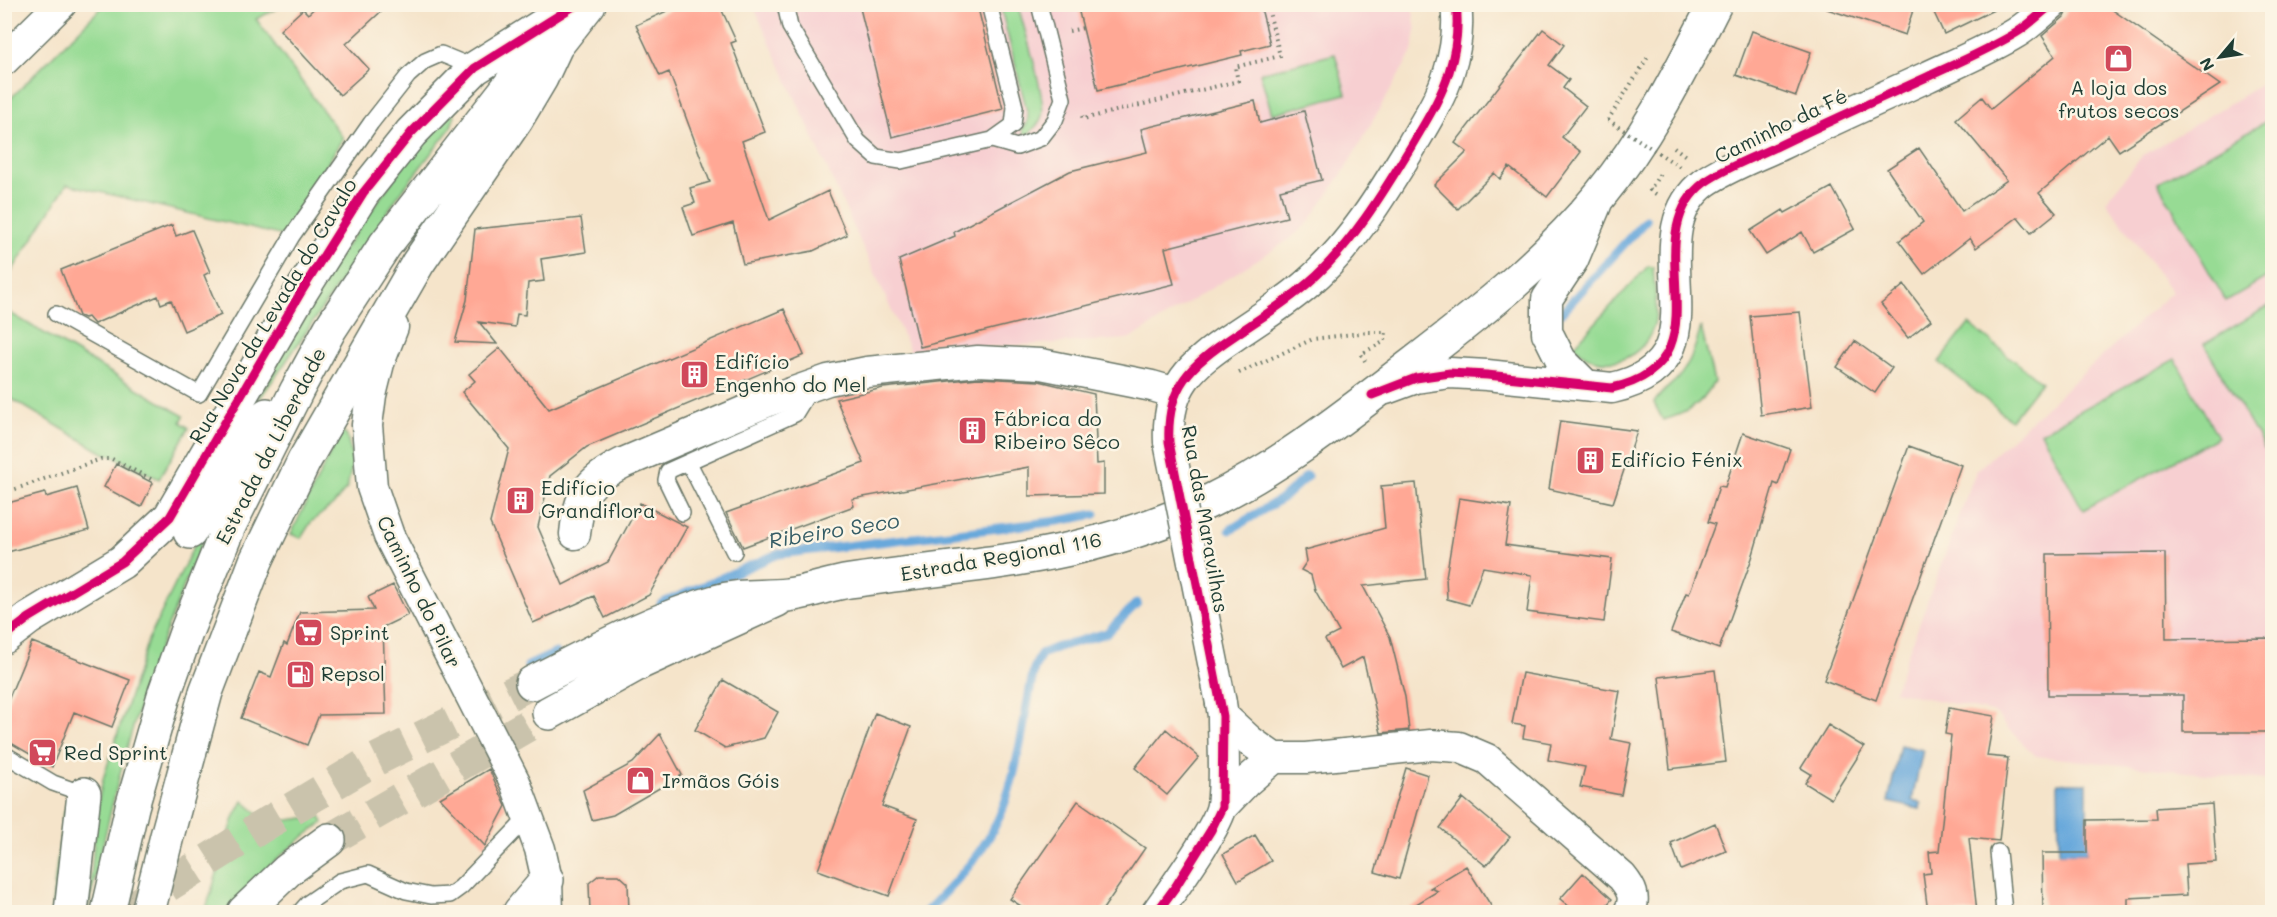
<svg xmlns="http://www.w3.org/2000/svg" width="2277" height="917" font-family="Mali,sans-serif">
  <rect width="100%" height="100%" fill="#fcf5e5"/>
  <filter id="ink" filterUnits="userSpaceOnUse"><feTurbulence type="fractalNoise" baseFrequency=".0167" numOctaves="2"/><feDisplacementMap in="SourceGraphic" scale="12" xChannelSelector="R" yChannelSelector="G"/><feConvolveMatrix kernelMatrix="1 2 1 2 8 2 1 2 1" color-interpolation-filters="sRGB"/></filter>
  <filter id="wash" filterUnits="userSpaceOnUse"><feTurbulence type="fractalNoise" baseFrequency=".008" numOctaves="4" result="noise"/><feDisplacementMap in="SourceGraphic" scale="24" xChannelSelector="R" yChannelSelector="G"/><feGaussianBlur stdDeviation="1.35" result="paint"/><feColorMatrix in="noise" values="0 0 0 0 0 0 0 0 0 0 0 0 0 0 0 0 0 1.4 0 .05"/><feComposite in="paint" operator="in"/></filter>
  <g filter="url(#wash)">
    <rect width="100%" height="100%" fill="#f5e4ca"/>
    <path fill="#f7cfd1" d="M1412,4L1416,31L1412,52L1344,171L1308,223L1290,239L1130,339L910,351L753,5Z
      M2272,78V781L2036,756L2005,726L1996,713L1894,691L1976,471L2172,292L2106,202L2142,156Z"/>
    <path fill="#97db94" stroke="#5b8c64" stroke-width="1.5" d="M105,4L284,5L256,19L343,138L283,236L67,184L5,282V104Z
      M1000,5H1018C1023,26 1047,99 1042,116C1040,124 1033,130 1027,135L1024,134L1022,129L1027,124L1028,115Z
      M1335,54L1346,94L1272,114L1260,73Z
      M451,112L455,115L450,129L398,196L281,369L249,413L340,255L407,160Z
      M2272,118V274L2226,301L2158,183Z
      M1648,266L1653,267C1654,286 1659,311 1653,328C1641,362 1599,374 1574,346Z
      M2272,304V461L2204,344Z
      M5,310L184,416L181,422L189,428L159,479L111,455L105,454L5,395Z
      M1969,324L2041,382L2011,420L1939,362Z
      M1701,327L1714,382C1700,406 1688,413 1663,420L1654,403C1660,393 1669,387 1677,379C1690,365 1696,345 1701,327Z
      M2175,359L2218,437L2083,510L2041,432Z
      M340,433H344L347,436L353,462L347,488L333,505L311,522L301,538L291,534Z
      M207,519V530C183,587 160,643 141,701C119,769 104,840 88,910L97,808L103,779L148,640Z
      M243,801L263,818L281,821L320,816L323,823C286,848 255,878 226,912H205L234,818Z
      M68,805L60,912H51L63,814Z"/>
    <path fill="#68a8db" stroke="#447288" stroke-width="1.5" d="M1900,745L1923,750L1912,800L1921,803L1920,809L1888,802Z
      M2058,783H2087V853H2059Z"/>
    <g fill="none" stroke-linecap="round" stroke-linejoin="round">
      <path stroke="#68a8db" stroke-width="9" d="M1562,312L1646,220
        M1230,530L1284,497L1307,476
        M661,604L778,554L1058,521L1095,514
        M528,666L556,653
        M926,912C950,888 977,860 993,830C1018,783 1023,721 1034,669L1041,654L1058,647L1107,633L1137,603"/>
    </g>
    <g id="blocks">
      <path fill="#ffa895" d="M319,4H389L346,44L369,69L340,95L280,30L303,9L308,14Z
        M682,4H719L736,41L731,43L765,132L742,141L769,220L828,191L847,235L813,251L743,264L733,223L693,236L683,207L695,203L690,188L710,182L669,72L660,76L636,25Z
        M859,4H977L1003,109L892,137Z
        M1077,4H1260L1270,44L1241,51L1242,55L1098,90Z
        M1828,4H1915L1905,35L1827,9Z
        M1930,4H2006L1944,34Z
        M2070,4H2104L2220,85L2119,151L2108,135L2039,193L2056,213L2031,233L2018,217L1976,248L1970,238L1924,274L1899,241L1923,222L1887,169L1919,148L1962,211L2007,180L1956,119L1982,97L1991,109L2055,56L2042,36L2064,17Z
        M1543,29L1564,45L1549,65L1569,80L1563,88L1586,106L1562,137L1581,152L1547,197L1509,167L1500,179L1494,173L1458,209L1434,185L1467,152L1455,143Z
        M1752,31L1811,52L1796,96L1736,75Z
        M1255,101L1260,123L1304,111L1322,180L1280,190L1287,217L1165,248L1174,284L920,347L899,260L955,236L954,232L1070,171L1147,152L1141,129Z
        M1832,187L1855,229L1813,252L1802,232L1766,255L1750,231L1783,210L1785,213Z
        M581,218L586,252L541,259L544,281L528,283L525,315L517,314L515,327L479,322L497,344L455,342L467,300L475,229Z
        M172,225L176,236L192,230L210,272L204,275L221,315L184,331L171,300L161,304L158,296L94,324L88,317L84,318L79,316L61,270Z
        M1904,285L1931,320L1908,338L1881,304Z
        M784,309L804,355L587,447L550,476L538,527L563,585L608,562L640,503L687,527L649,595L605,618L594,596L533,623L490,523L509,449L462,392L475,381L469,374L500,348L549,409Z
        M1800,312L1812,407L1761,415L1750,316Z
        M1855,341L1892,368L1875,393L1837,367Z
        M978,378L1039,381L1094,394L1097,464L1104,463V494L1029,496V467L852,499L854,506L743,547L726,513L864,463L836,399L883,388Z
        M1560,421L1637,431L1613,503L1549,489Z
        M1743,433L1790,449L1778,485L1774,483L1752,558L1719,649L1671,632L1686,593L1689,594L1715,524L1708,522L1719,486L1725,487Z
        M1909,446L1961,465L1876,700L1824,680Z
        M116,464L153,483L141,507L104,487Z
        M1416,483L1426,579L1363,586L1390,637L1405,697L1409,730L1381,733L1363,657L1341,669L1325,639L1339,632L1315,590L1311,575L1301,570L1307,561L1305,550L1385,528L1381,486Z
        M77,488L89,530L4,553V504L45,493L46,497Z
        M1459,498L1511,506L1505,545L1612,559L1604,622L1527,612L1532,575L1483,567L1469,605L1447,599L1446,577Z
        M2165,553L2166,639L2272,638V732H2183V695H2048L2047,554Z
        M393,585L408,615L383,627L386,714L319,715L307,745L241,718L259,672L271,677L284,643L287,645L300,612L374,610L368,597Z
        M32,642L130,680L112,727L74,712L52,767L4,739V710Z
        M1715,670L1726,762L1670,769L1659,677Z
        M1522,673L1620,691L1611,739L1631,743L1621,795L1580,787L1585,767L1548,760L1551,743L1523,738L1525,726L1512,724Z
        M723,680L778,712L764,738L725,748L695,730Z
        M1949,708L1994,716L1987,756L2008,758L1999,841L1969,838L1977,912H1928L1923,874L1931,873L1929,852L1939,851L1951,735L1945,734Z
        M875,713L911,727L882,806L917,819L889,896L818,870Z
        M1828,725L1864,747L1831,799L1805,783L1811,774L1801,768Z
        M1166,729L1199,757L1167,795L1135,768Z
        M660,734L682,775L613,815L592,820L583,790L633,763Z
        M1406,768L1428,775L1399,879L1375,872Z
        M489,769L506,806L485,846L440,798Z
        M1463,798L1510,837L1486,866L1440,828Z
        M1078,801L1145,848L1101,912H1030L1010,899Z
        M2212,804L2216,862L2185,864L2187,895L2128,898V912H2043L2042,853H2087V820L2157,819L2156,808Z
        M1715,823L1726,851L1681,870L1671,843Z
        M1255,835L1271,861L1238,881L1223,854Z
        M1466,866L1495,912H1403L1438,891L1430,888Z
        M1583,873L1612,899L1601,912H1576L1560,899Z
        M599,875H619L628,883L629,912H590L589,883Z"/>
    </g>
  </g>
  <g filter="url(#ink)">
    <use href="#blocks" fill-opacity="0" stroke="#6a7768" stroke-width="1.5"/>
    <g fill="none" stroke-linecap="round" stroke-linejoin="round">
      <path stroke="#cac3ac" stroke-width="33" stroke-dasharray="33 16" stroke-linecap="butt" d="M329,840L549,713
        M126,912L261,827L367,764L532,683"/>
      <defs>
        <path id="lane" d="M785,4L790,27L858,141L876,157L901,161L992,140L1013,125L1015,107L989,4
          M992,140L1017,147L1041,138L1055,120L1063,99L1039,4
          M56,314L199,394L292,236L371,123L408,76L425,61L441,54L475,68
          M689,463L734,552
          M682,513L666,480L668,471L795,414L811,388
          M4,754L53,783L84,794
          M1998,852L2004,912
          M300,912L308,903L340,881L368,874L406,891L431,896L450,895L461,887L529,816"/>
        <path id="street" d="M4,60L61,4
          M393,327L379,363L371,395L367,425L372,487L389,536L515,782L540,849L547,880L548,912
          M1585,384L1561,360L1550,338L1547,333V299L1573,260L1596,205
          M1386,389L1416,378L1450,373L1487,375L1612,388C1734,361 1630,238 1705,182C1728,166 1757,156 1782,144C1830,121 1879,99 1927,77C1957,63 1988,50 2016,33C2029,25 2040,14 2052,4
          M1169,442C1166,386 1191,365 1234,336C1259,319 1285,303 1308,283C1351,246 1383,193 1412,145C1426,121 1441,98 1449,72C1456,50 1459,27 1456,4
          M575,534C579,494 587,481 623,463L771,400L828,380L867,372L978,361L1041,364L1152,386L1176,393
          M1223,716L1250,741L1274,758
          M1222,807L1246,782L1274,758H1306L1431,745L1459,747L1487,759L1622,877C1631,888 1637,898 1629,912
          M1157,912C1171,892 1219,826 1222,805C1226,776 1223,745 1223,716L1221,703"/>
        <path id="secondary" d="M190,532L213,492L267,415
          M4,637L29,618L122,562L170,517L301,292L363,193L411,133L475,68L577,4
          M532,683C591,653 651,620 715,602C741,594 762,598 787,595C808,593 828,584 850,581C923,570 998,565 1070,549C1119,538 1167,522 1212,500C1285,464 1350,412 1414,363C1483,310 1545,262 1600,195C1648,137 1681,70 1715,4
          M549,713L641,662L777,600
          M71,912L84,794
          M108,912L132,807L165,692L187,630L229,526L297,390L330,329L385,245L514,80L546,54
          M148,912L167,836L206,692L256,561L304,461L418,263L516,120L541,78L556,46L589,4
          M244,912L288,870L329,840
          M520,912L547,880"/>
      </defs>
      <use href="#lane" stroke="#6a7768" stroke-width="18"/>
      <use href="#street" stroke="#6a7768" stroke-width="33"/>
      <use href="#secondary" stroke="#6a7768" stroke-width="36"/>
      <path stroke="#6a7768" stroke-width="4" stroke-dasharray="1.5 4.5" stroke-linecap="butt" d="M1069,31L1083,28
        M1082,116L1083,119L1238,81L1235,67L1280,56L1267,4
        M1608,120L1648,57
        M1674,147L1687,157
        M1656,194L1650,190L1661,172
        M1239,373L1313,339L1368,332H1386L1385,341L1361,354L1365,361
        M4,493L101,459H112L155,481"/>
      <use href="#lane" stroke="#fff" stroke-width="15"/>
      <use href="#street" stroke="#fff" stroke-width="30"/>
      <use href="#secondary" stroke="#fff" stroke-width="33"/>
      <defs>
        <path id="street-bridge" d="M1169,442L1221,703"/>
      </defs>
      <use href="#street-bridge" stroke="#6a7768" stroke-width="33" stroke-linecap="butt"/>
      <path stroke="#6a7768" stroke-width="4" stroke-dasharray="1.5 4.5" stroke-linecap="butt" d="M1608,120L1680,167"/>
      <use href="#street-bridge" stroke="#fff" stroke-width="30"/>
      <defs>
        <path id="cycleway" d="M1372,395L1416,378L1450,373L1487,375L1612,388C1734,361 1630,238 1705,182C1728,166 1757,156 1782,144C1830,121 1879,99 1927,77C1957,63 1988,50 2016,33C2029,25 2040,14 2052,4
          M4,637L29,618L122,562L170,517L301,292L363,193L411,133L475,68L577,4
          M1157,912L1176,886L1211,830L1222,807L1223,716L1169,442C1166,386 1191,365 1234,336C1259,319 1285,303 1308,283C1351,246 1383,193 1412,145C1426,121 1441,98 1449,72C1456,50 1459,27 1456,4"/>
      </defs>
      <use href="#cycleway" stroke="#fcf5e5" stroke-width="13"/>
      <use href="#cycleway" stroke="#d6006c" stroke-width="9"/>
    </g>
  </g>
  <defs>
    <symbol id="shop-square" viewBox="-11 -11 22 22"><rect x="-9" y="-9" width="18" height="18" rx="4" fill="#d1495b" stroke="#fcf5e5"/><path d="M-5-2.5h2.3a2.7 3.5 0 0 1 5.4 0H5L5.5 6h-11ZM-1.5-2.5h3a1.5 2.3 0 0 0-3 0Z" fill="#fff"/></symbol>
    <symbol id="building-square" viewBox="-11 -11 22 22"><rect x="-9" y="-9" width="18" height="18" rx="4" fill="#d1495b" stroke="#fcf5e5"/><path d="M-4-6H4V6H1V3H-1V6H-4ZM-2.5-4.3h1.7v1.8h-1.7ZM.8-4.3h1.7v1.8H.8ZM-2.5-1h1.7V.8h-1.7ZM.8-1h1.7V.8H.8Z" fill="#fff"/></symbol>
    <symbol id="supermarket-square" viewBox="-11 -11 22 22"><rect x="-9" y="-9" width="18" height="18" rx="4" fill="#d1495b" stroke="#fcf5e5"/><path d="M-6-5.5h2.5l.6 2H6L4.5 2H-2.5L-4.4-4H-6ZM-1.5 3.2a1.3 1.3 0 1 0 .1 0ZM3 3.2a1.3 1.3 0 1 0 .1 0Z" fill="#fff"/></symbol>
    <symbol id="fuel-square" viewBox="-11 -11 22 22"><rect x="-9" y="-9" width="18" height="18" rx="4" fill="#d1495b" stroke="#fcf5e5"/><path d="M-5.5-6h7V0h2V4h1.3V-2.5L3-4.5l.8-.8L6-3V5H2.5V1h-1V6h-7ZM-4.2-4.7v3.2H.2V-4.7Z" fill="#fff"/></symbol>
  </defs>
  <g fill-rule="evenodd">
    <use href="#shop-square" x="2102" y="42" width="33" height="33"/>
    <use href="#building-square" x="678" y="358" width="33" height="33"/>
    <use href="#building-square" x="956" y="414" width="33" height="33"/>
    <use href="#building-square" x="1574" y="444" width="33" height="33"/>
    <use href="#building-square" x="504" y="484" width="33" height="33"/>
    <use href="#supermarket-square" x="292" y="616" width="33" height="33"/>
    <use href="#fuel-square" x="284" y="658" width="33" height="33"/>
    <use href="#supermarket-square" x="26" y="736" width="33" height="33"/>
    <use href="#shop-square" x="624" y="764" width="33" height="33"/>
  </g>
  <g text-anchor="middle" stroke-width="5" stroke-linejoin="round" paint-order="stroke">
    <g font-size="20" fill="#1f3d34" stroke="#fcf5e5" text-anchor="start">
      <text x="2119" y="95" text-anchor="middle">A loja dos<tspan x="2119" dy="23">frutos secos</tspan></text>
      <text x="715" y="369">Edifício<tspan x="715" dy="23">Engenho do Mel</tspan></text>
      <text x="994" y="426">Fábrica do<tspan x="994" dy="23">Ribeiro Sêco</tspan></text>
      <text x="1611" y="467">Edifício Fénix</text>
      <text x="541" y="495">Edifício<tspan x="541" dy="23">Grandiflora</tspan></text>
      <text x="330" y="640">Sprint</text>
      <text x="321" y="681">Repsol</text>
      <text x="64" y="760">Red Sprint</text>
      <text x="662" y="788">Irmãos Góis</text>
    </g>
    <g font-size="20" fill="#1f3d34" stroke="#fcf5e5">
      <text transform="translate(1781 126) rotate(-26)" y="7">Caminho da Fé</text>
      <text transform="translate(273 311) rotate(-59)" y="7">Rua Nova da Levada do Cavalo</text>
      <text transform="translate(271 446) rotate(-63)" y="7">Estrada da Liberdade</text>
      <text transform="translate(1205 519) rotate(80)" y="7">Rua das Maravilhas</text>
      <text transform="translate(1001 557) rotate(-10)" y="7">Estrada Regional 116</text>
      <text transform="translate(419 592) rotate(64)" y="7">Caminho do Pilar</text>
    </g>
    <g font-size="21" font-style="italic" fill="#355d66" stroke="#fcf5e5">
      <text transform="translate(834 531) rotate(-9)" y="7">Ribeiro Seco</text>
    </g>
  </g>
  <rect width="2277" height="917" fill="none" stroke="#fcf5e5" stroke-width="24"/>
  <g transform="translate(2220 57) rotate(241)" stroke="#fcf5e5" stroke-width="4.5" paint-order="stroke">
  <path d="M0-4.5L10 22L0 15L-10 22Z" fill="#1f3d34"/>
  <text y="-9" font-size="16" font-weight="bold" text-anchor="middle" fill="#1f3d34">N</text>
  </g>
</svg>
